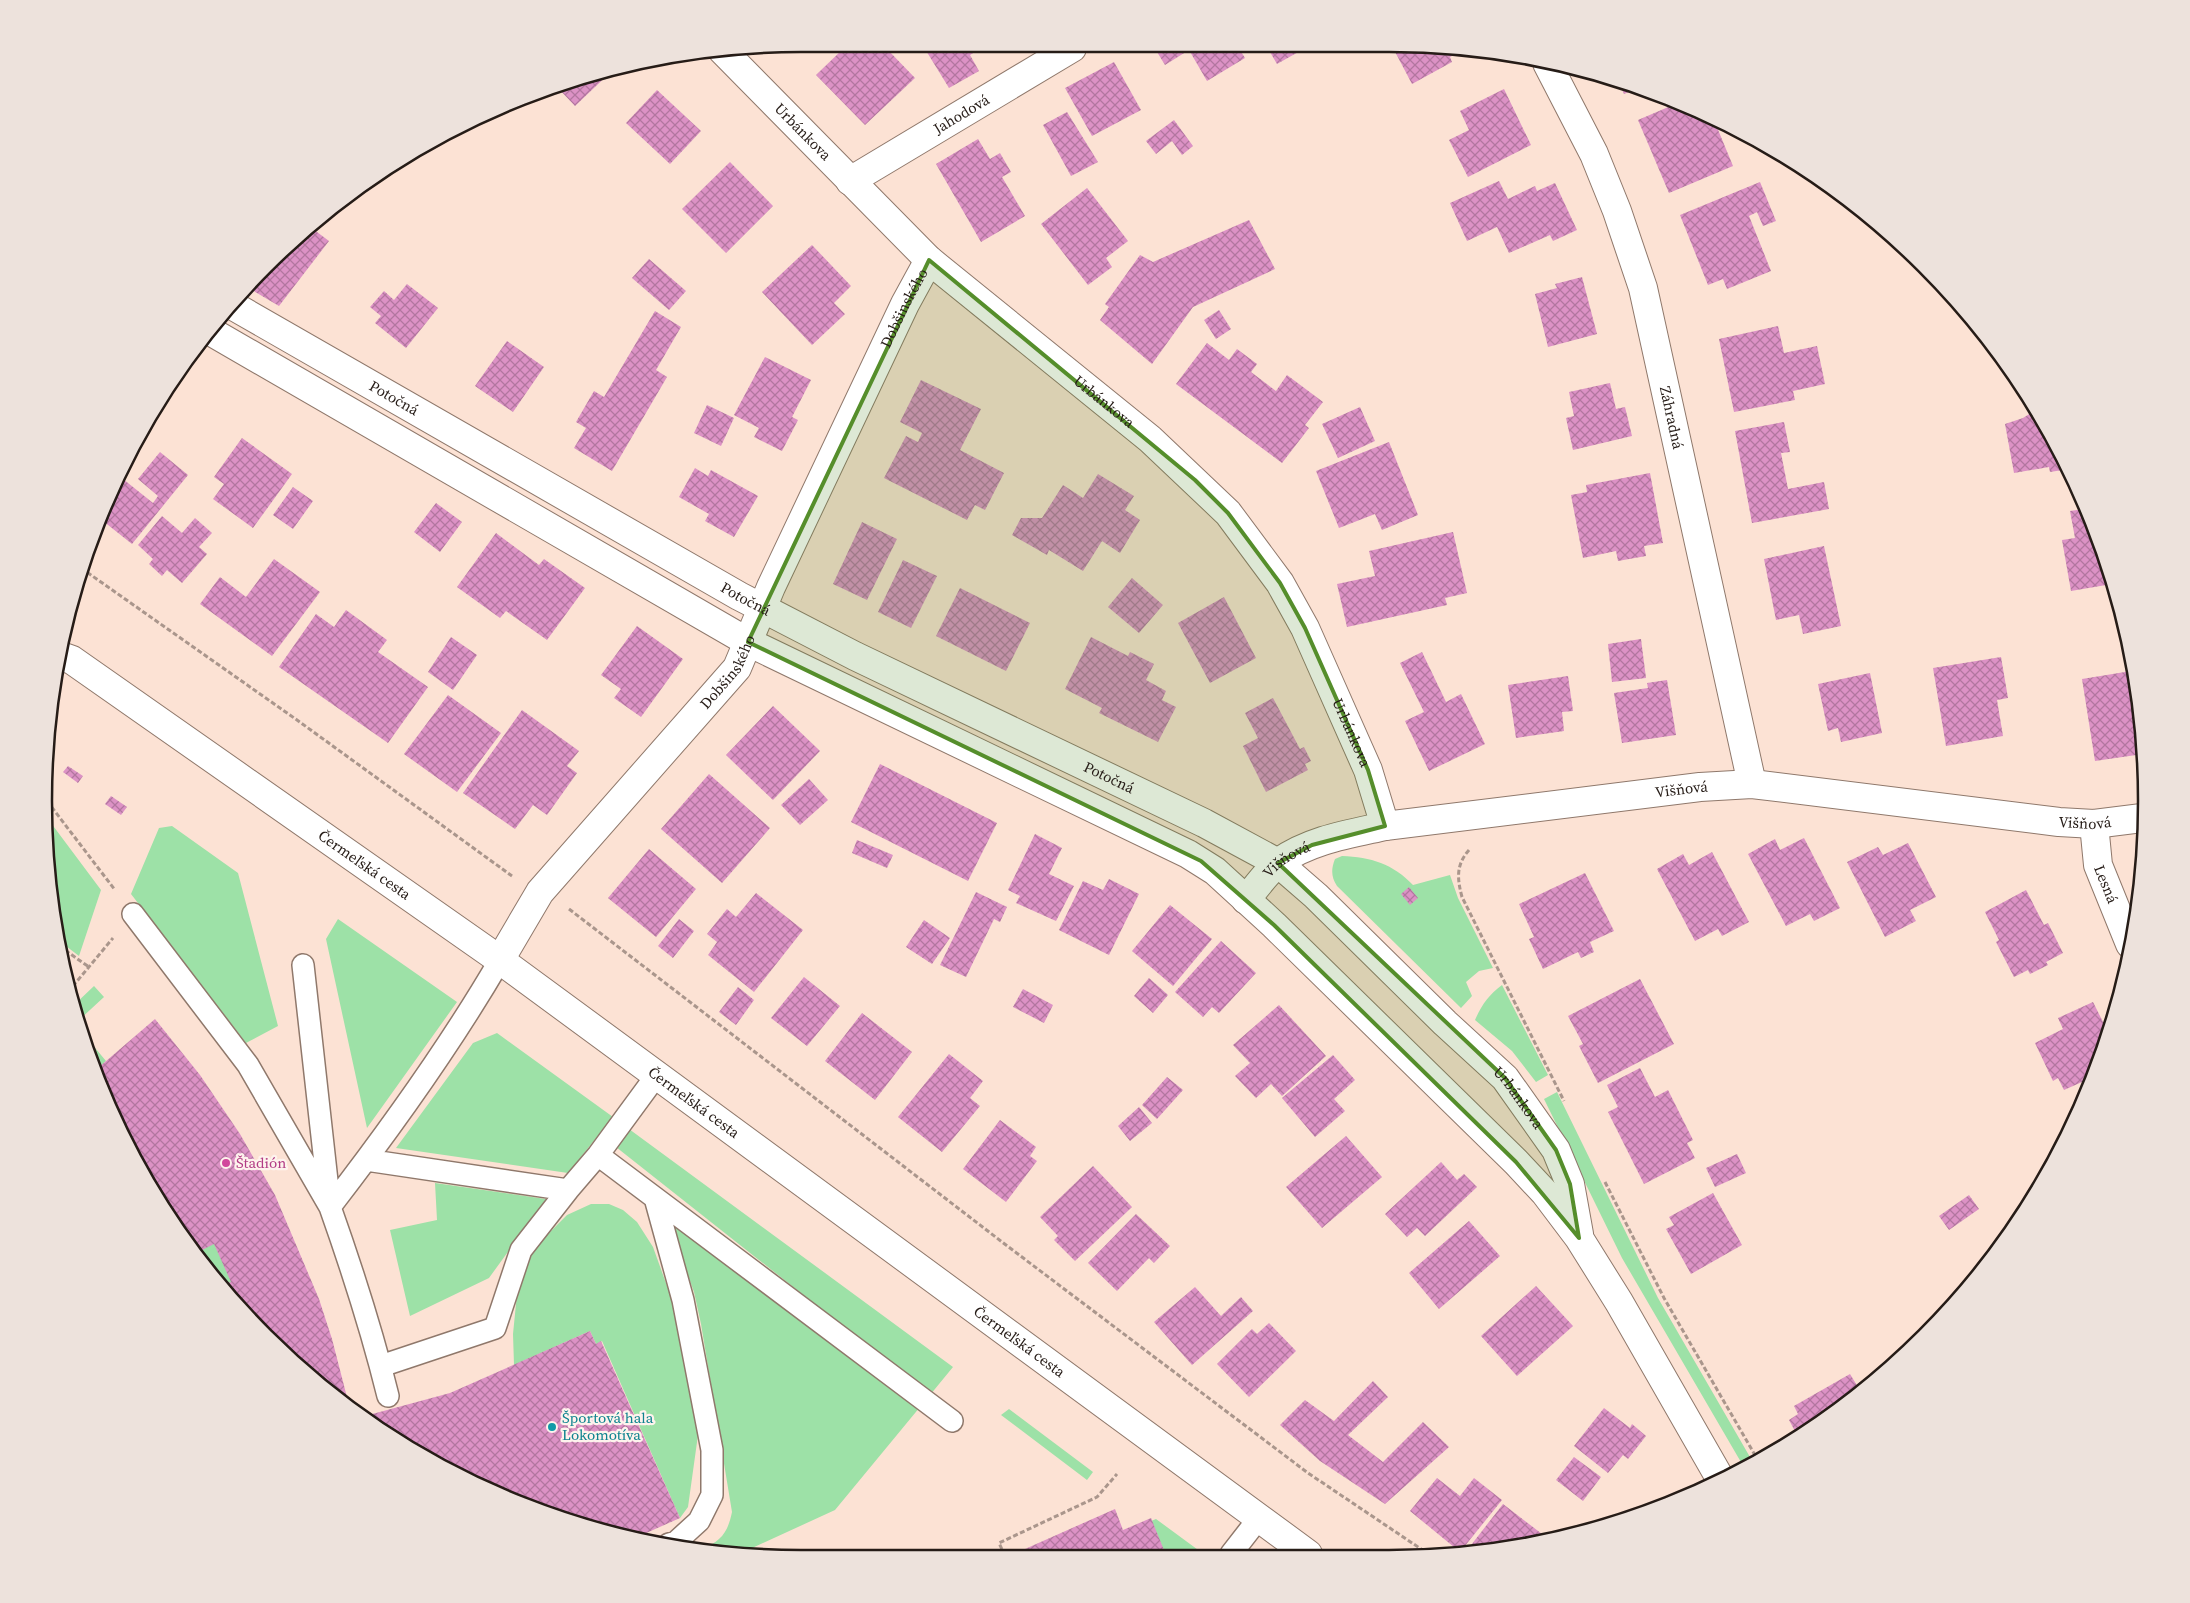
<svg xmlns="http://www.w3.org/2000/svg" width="2190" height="1603" font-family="'Source Serif 4',serif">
  <defs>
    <pattern id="building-cross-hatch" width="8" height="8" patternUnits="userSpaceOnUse" patternTransform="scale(1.25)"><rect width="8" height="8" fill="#dc92c5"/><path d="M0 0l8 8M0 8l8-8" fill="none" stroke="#b2769f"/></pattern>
  </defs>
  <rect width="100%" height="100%" fill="#fce2d4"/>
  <path fill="#9de1a7" d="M48,819L101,890L79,956L58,940L50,900Z
    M172,826L238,873L278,1026L246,1043L131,894L159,828Z
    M1342,856C1371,857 1393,864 1413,885L1450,875L1458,898L1493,968L1479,971L1466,982L1472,996L1461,1008L1337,886C1331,877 1331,869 1335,859Z
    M338,919L457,1002L367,1128L326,939Z
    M1502,985L1548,1075L1536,1082L1512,1051L1475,1020C1482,1004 1489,995 1502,985Z
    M94,986L104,997L78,1021L73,1006Z
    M81,1031L106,1061L98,1068C156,1140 209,1220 242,1307L201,1263L145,1181L101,1091Z
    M497,1033L613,1117L568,1173L396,1148L473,1043Z
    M1557,1092L1658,1298L1754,1464L1745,1469L1622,1258L1544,1099Z
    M629,1129L953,1367L930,1395L616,1147Z
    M435,1183L546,1199L489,1278L410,1316L390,1230L437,1220Z
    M591,1204H609L623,1210L637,1222L653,1247L676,1311L698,1435L688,1507L680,1518L602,1341L596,1344L590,1331L514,1365L513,1334L517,1294L527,1255L567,1215Z
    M671,1218L920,1407L835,1510L737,1555L701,1549C721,1542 728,1532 732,1512L701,1324L694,1292L681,1256Z
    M1009,1409L1093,1472L1087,1480L1001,1415Z
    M1156,1519L1205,1555H1166L1151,1521Z"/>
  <path fill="url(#building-cross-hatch)" d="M1438,45L1463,50L1450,57L1452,62L1412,84L1392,46Z
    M1309,46L1277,64L1267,47Z
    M1154,47H1238L1245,58L1207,81L1189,50L1165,65Z
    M981,48L970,55L979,71L949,88L925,49Z
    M843,49H887L915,78L865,125L816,75Z
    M1114,62L1141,110L1092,136L1065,88Z
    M615,68L575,106L556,86L605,70Z
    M1618,81L1638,88L1624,94Z
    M1504,89L1531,145L1468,177L1449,140L1469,130L1460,111Z
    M657,90L701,131L670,164L626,123Z
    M1680,102L1714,120L1733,166L1669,193L1638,120Z
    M1067,112L1098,162L1071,176L1043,125Z
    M1174,120L1193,146L1182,155L1172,141L1156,154L1146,141Z
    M978,139L990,159L1000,153L1011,172L1002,177L1025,216L981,242L936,164Z
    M730,162L773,206L726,253L682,209Z
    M1499,181L1508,199L1535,186L1537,191L1555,183L1577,230L1553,241L1550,235L1509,253L1497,227L1467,241L1450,203Z
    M1760,182L1776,221L1763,226L1757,212L1749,216L1771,271L1727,289L1723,279L1708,285L1680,215Z
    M1087,188L1128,241L1106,258L1112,267L1088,285L1041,224Z
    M1249,220L1275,269L1193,307L1152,364L1100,320L1109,307L1105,304L1140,255L1153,262Z
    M309,226L329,241L279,306L247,287Z
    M812,245L851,286L834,303L845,314L812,345L762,292Z
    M649,259L686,291L669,310L632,278Z
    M1582,277L1597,334L1548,347L1535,294L1557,288L1555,284Z
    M407,284L438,308L406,348L375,323L381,316L370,307L384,291L394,300Z
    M1219,310L1231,329L1216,339L1204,320Z
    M655,311L681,327L656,370L667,377L612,471L574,448L586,428L576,422L594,391L604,397Z
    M1778,326L1784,353L1817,346L1825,384L1793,391L1795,400L1734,412L1719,339Z
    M507,341L544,367L513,412L475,386Z
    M1207,343L1229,360L1237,349L1257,364L1251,372L1276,391L1287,375L1323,402L1305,425L1309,428L1282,463L1176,384Z
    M765,357L811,380L792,417L798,420L782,451L754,437L759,428L734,415Z
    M921,380L981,409L960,450L1004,473L985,510L975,505L967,520L884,478L906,436L918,442L922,433L900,422Z
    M1610,383L1616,409L1625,407L1632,436L1573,450L1566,418L1574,416L1569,392Z
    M707,405L734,418L721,446L694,433Z
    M1360,407L1375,441L1338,458L1322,424Z
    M2034,411L2068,466L2069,469L2050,472L2049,467L2014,473L2005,424L2023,418Z
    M1784,422L1790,452L1781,453L1788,489L1824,482L1829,509L1752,523L1735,431Z
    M242,438L292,474L253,528L213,499L224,484L214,477Z
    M1389,442L1418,515L1382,530L1375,514L1339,528L1316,471Z
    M160,452L188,475L132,544L103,521L96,530L118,475L153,503L158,496L138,479Z
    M695,468L708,476L711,470L758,496L734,537L705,521L709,514L679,497Z
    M1650,473L1663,543L1644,546L1646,556L1618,561L1616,551L1583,558L1571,495L1587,492L1586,485Z
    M1098,474L1134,496L1125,510L1140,520L1120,553L1102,541L1083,571L1049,550L1047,555L1012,535L1021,518H1042L1063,485L1083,498Z
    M293,487L313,501L293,529L273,515Z
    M436,503L462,522L440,552L414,532Z
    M2084,509L2112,584L2071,591L2062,540L2075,538L2070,511Z
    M162,516L182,533L195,518L212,533L199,547L207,554L182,583L167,570L162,576L149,564L153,559L138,545Z
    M862,522L897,539L867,600L833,584Z
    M1453,532L1467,593L1445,598L1447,605L1347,627L1337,584L1375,576L1369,551Z
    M496,533L539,565L544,559L585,588L547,640L506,611L500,618L457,587Z
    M1824,546L1841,626L1803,634L1799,615L1776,620L1764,559Z
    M274,559L320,592L272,656L200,604L220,577L246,597Z
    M903,560L937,576L911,628L878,612Z
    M1132,578L1163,605L1139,633L1108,607Z
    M960,588L1030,623L1006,671L936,636Z
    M1224,597L1256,658L1210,683L1178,623Z
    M346,610L387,640L378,652L428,687L388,743L279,667L316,614L334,627Z
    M637,626L683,659L641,717L614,698L621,689L601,675Z
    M451,637L477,655L453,690L428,672Z
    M1091,637L1128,656L1130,652L1154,664L1146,680L1166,691L1162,700L1176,707L1158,742L1099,713L1102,708L1065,689Z
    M1641,639L1646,678L1612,682L1608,644Z
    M1422,652L1446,702L1461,694L1485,744L1429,771L1405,721L1424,712L1400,663Z
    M2001,657L2008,698L1997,700L2003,736L1946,746L1933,668Z
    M2131,671L2143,754L2095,761L2082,679Z
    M1870,673L1882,733L1841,742L1838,728L1828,731L1818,684Z
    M1568,676L1573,711L1562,712L1564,731L1516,738L1508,685Z
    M1667,680L1676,735L1622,743L1614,693L1648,688L1647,683Z
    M448,695L501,733L457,792L404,754Z
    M1273,698L1300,749L1304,747L1311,761L1305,764L1308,770L1266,792L1243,746L1258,738L1245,713Z
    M773,706L820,751L773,800L726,755Z
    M522,710L579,751L567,766L577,773L547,815L533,805L515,829L463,793Z
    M880,764L997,823L968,881L851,822Z
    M68,766L83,776L78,783L63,772Z
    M709,774L770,828L722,883L661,829Z
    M809,779L828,800L800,825L781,805Z
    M111,796L127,807L121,815L105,804Z
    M1035,834L1062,848L1049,874L1074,886L1056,921L1016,903L1020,896L1008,890Z
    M1804,838L1840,908L1814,921L1810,914L1786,926L1748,854L1775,839L1780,850Z
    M857,840L893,855L887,868L852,853Z
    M1908,843L1936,897L1910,910L1916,921L1885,937L1847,862L1878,847L1883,855Z
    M649,849L696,889L656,937L608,898Z
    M1712,852L1749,922L1722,936L1718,929L1695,941L1657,869L1683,854L1689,865Z
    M1585,873L1614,931L1590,942L1594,952L1581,958L1578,952L1543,969L1529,939L1534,937L1519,904Z
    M1109,879L1139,894L1109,955L1059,930L1083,881L1103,890Z
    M1409,887L1418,898L1410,905L1401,894Z
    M2026,890L2044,925L2048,923L2063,953L2046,962L2048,965L2030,974L2028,970L2014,977L1996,942L1999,940L1985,912Z
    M976,892L1007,907L1000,922L994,919L966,977L940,965Z
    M756,893L803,930L754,992L708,955L717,942L707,934L727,909L736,917Z
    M1170,905L1212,939L1173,986L1132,951Z
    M679,919L694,931L673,958L658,946Z
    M924,920L950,938L932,964L906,947Z
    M1221,941L1256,973L1219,1013L1212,1007L1203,1017L1175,992Z
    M804,977L840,1006L807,1046L771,1018Z
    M1149,978L1168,995L1153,1013L1134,996Z
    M1640,979L1674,1044L1598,1083L1579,1046L1583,1044L1568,1016Z
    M738,987L754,1000L736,1025L719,1012Z
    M1023,989L1053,1005L1044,1023L1013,1007Z
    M2093,1002L2109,1034L2106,1045L2091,1078L2064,1090L2058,1078L2053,1081L2035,1043L2063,1029L2058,1018Z
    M1279,1005L1326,1056L1282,1096L1271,1084L1256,1098L1235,1076L1250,1063L1233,1045Z
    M862,1013L912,1052L875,1100L825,1061Z
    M155,1019L200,1075L240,1134L275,1195L319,1299L332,1339L349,1405L302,1371L221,1285L231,1282L214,1244L194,1254L145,1181L101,1091L90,1059L98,1068Z
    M949,1054L983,1081L970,1098L980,1106L942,1152L898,1117Z
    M1333,1055L1355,1080L1334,1099L1345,1111L1315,1137L1282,1098Z
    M1640,1068L1655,1097L1668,1090L1693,1140L1687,1143L1695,1158L1644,1184L1608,1112L1618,1107L1607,1085Z
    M1167,1077L1183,1090L1157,1119L1142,1105Z
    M1139,1107L1152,1123L1130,1141L1118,1126Z
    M1000,1120L1036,1147L1030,1156L1037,1161L1006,1202L963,1169Z
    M1346,1136L1382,1177L1322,1228L1286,1187Z
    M1737,1154L1746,1173L1715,1187L1706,1168Z
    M1441,1162L1457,1180L1464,1174L1477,1187L1425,1236L1417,1228L1407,1237L1385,1214Z
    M1093,1166L1132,1207L1075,1261L1054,1240L1058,1236L1040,1217Z
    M1713,1193L1742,1245L1691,1274L1666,1229L1674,1225L1669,1217Z
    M1969,1195L1979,1209L1949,1230L1939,1216Z
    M1136,1214L1170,1246L1154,1263L1149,1258L1117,1291L1088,1263Z
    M1469,1221L1500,1256L1439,1309L1409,1273Z
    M1536,1286L1573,1326L1517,1376L1481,1336Z
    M1195,1287L1221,1316L1241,1297L1253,1311L1192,1365L1154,1322Z
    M1269,1323L1296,1351L1249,1397L1217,1364L1252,1329L1257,1334Z
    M590,1331L596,1344L601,1341L680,1518L635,1538L605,1533L511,1501L423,1458L365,1416L450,1393Z
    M1850,1374L1861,1392L1850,1402L1788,1444L1786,1441L1797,1435L1789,1420L1798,1414L1794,1406Z
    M1373,1381L1388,1397L1348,1435L1383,1462L1423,1422L1449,1447L1385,1504L1320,1461L1280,1425L1305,1400L1334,1421Z
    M1604,1408L1630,1428L1632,1424L1646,1436L1628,1459L1623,1455L1608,1473L1574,1446Z
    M1574,1457L1601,1477L1583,1501L1556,1480Z
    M1437,1478L1460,1496L1474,1478L1502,1500L1460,1552L1410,1511Z
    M1503,1504L1542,1534L1535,1543L1488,1553H1473L1468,1549Z
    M1115,1509L1123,1530L1151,1518L1166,1555L1009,1556Z"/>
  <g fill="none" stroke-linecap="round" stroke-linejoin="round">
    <defs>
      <path id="lane" d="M133,914L248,1065L330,1207
        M303,965L329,1199
        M598,1155L952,1421
        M366,1160L568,1190L598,1155L656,1076
        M655,1198L683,1300L712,1450V1495L699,1521L676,1542L669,1544
        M381,1366L495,1328L521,1250L568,1190
        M388,1396C372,1331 352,1269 330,1207C391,1128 450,1046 500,960
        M1231,1554L1259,1518"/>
      <g id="street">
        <path id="s1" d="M722,50L929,260L1150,439L1228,513L1280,583L1305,628L1368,770L1385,826"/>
        <path id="s2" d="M1547,63L1594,154L1617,211L1643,288L1752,784"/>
        <path id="s3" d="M850,181L1072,48"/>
        <path id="s4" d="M230,304L739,596L855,656L1204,823L1278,863L1316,896L1445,1023L1505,1078L1556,1150L1570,1184L1579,1234"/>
        <path d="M210,331L748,642L1188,854L1215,871L1274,925L1516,1162L1545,1193L1579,1238L1619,1302L1721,1480"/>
        <path id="s5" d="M2094,824L2098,865L2130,944"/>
        <path id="s6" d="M1246,900C1256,887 1267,872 1279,862C1310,840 1349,834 1385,826L1700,787L1752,784L2059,822L2094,824L2142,818"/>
        <path id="s7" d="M500,960L540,892L737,668L771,587L905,304L929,260"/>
      </g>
      <g id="secondary">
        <path id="s8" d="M58,655L72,660L500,960L1308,1554"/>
      </g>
    </defs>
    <use href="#lane" stroke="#8f786b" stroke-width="24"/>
    <use href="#street" stroke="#8f786b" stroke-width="30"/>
    <use href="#secondary" stroke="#8f786b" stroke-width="30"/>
    <path stroke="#aa968c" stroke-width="3" stroke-dasharray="5 2.5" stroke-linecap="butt" d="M81,568L297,720L512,876
      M47,801L115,890
      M1469,850C1456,865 1457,878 1462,897L1564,1101
      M569,909L1006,1245L1308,1473L1427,1553
      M59,946L89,967
      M68,992L113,938
      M1605,1182L1664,1298L1759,1462
      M1005,1556L999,1543L1097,1497L1117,1474"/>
    <use href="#lane" stroke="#fff" stroke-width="21"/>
    <use href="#street" stroke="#fff" stroke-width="28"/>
    <use href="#secondary" stroke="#fff" stroke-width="28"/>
  </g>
  <path fill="#558e2b" fill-opacity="0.2" stroke="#558e2b" stroke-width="4" stroke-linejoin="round" d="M929,260L1195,480L1228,513L1280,583L1305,628L1368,770L1385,826L1312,845L1278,863L1505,1078L1556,1150L1570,1184L1579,1238L1516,1162L1274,925L1201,861L748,642Z"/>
  <circle fill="#d1479c" stroke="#fef3ed" stroke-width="2" cx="226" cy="1163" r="5"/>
  <circle fill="#0f9aa8" stroke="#fef3ed" stroke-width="2" cx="552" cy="1427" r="5"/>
  <g text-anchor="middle" stroke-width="4.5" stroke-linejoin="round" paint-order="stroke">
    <g font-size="15" fill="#261c17" stroke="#fef3ed">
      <text dy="5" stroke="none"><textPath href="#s3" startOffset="130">Jahodová</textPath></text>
      <text dy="5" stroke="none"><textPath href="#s1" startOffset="115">Urbánkova</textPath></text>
      <text dy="5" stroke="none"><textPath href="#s7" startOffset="774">Dobšinského</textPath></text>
      <text dy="5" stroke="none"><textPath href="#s4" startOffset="189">Potočná</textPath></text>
      <text dy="5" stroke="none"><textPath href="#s1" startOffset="520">Urbánkova</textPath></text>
      <text dy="5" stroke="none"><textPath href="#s2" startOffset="378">Záhradná</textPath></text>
      <text dy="5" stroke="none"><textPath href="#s4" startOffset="594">Potočná</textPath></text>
      <text dy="5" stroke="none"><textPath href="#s7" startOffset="369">Dobšinského</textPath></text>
      <text dy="5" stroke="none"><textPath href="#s1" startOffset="940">Urbánkova</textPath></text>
      <text dy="5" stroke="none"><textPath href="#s4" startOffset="999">Potočná</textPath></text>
      <text dy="5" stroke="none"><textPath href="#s6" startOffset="462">Višňová</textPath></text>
      <text dy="5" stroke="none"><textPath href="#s6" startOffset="868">Višňová</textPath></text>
      <text dy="5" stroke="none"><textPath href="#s6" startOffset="58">Višňová</textPath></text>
      <text dy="5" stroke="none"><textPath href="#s8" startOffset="372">Čermeľská cesta</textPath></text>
      <text dy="5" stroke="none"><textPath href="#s5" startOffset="62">Lesná</textPath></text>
      <text dy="5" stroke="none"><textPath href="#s4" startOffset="1525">Urbánkova</textPath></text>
      <text dy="5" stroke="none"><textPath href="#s8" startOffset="778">Čermeľská cesta</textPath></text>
      <text dy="5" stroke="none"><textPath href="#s8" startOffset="1182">Čermeľská cesta</textPath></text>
    </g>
    <g font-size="15" fill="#b23c85" stroke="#fef3ed" text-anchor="start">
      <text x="236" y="1168">Štadión</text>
    </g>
    <g font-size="15" fill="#0d838f" stroke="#fef3ed" text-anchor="start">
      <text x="562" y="1423">Športová hala<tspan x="562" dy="17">Lokomotíva</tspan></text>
    </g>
  </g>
  <path d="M0 0H2190V1603H0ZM801 52H1389A749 749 0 0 1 2138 801V801A749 749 0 0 1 1389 1550H801A749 749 0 0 1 52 801V801A749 749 0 0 1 801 52Z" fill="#ede2dc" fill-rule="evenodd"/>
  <path fill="none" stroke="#261c17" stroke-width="2.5" d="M801 52H1389A749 749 0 0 1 2138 801V801A749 749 0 0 1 1389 1550H801A749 749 0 0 1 52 801V801A749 749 0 0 1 801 52Z"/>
</svg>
